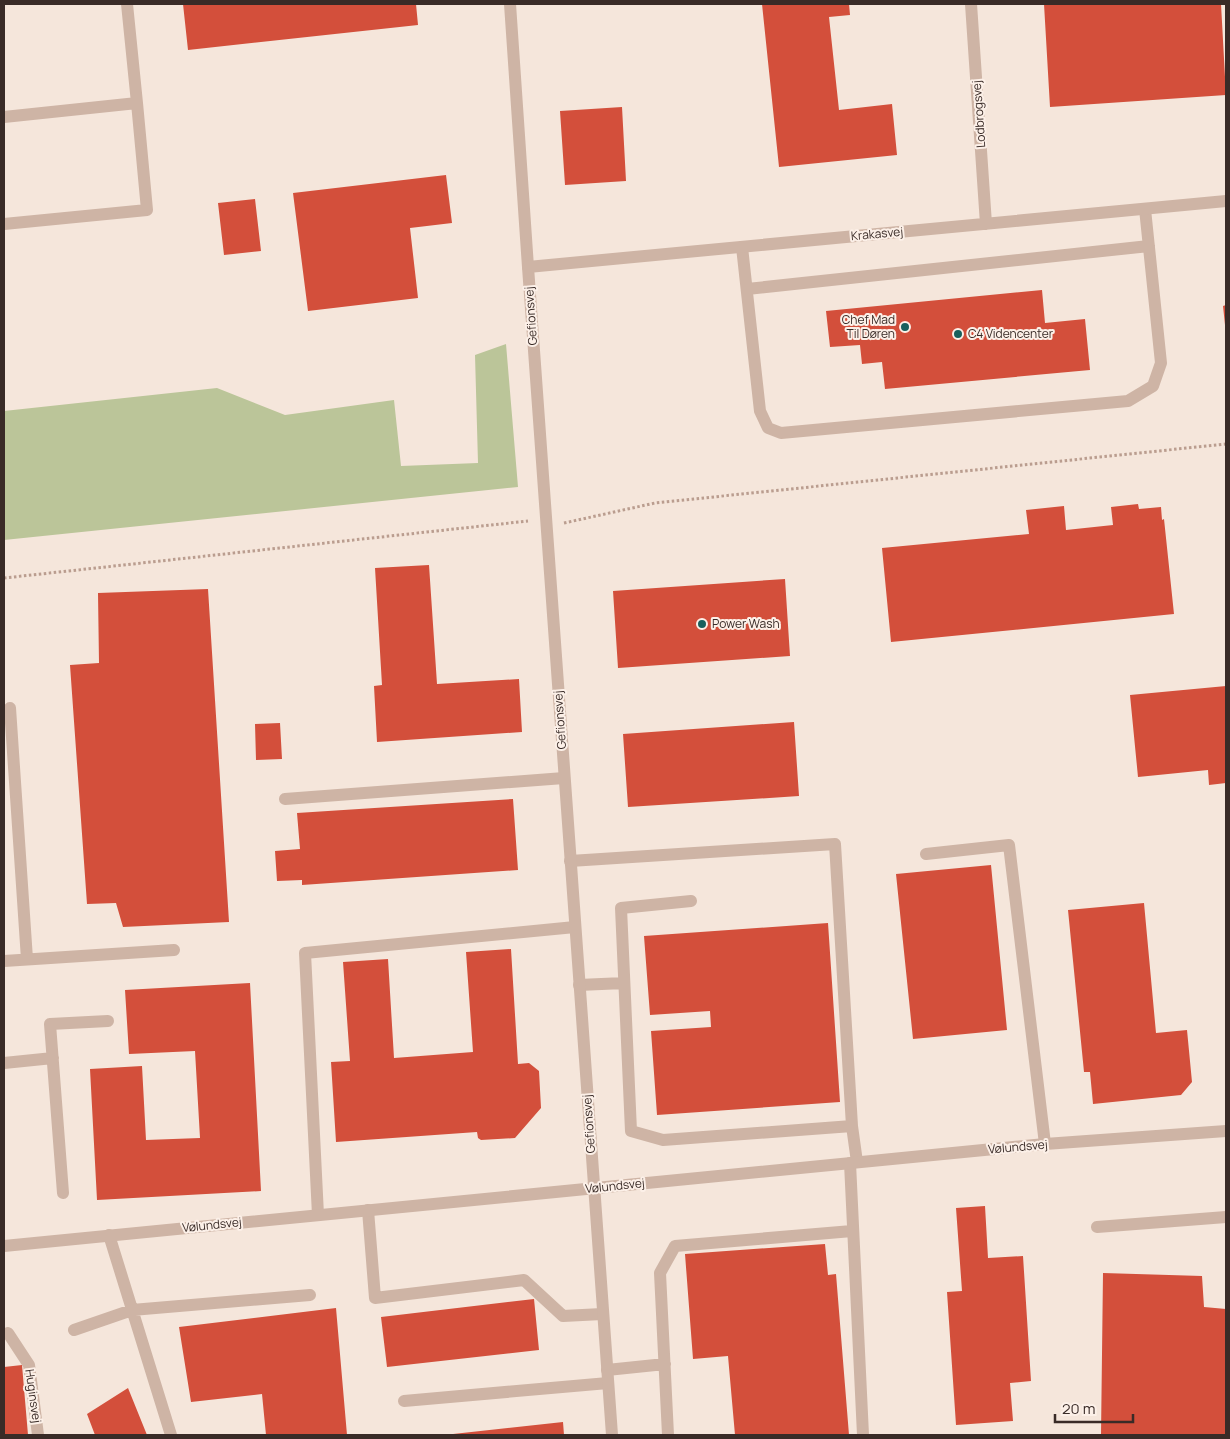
<svg xmlns="http://www.w3.org/2000/svg" width="1230" height="1439" font-family="Manrope,sans-serif">
  <rect width="100%" height="100%" fill="#f5e6db"/>
  <path fill="#bbc599" d="M506,344L518,487L4,540V411L217,388L285,415L394,400L401,466L478,463L475,355Z"/>
  <path fill="#d34f3b" d="M183,4H416L418,25L188,50Z
    M762,4H849L850,15L829,17L839,110L892,104L897,155L779,167Z
    M1044,4H1221L1226,95L1050,107Z
    M622,107L626,181L565,185L560,111Z
    M446,175L452,223L410,228L418,298L308,311L293,193Z
    M255,199L261,251L224,255L218,203Z
    M1042,290L1045,323L1085,319L1090,370L885,389L882,362L862,364L860,345L830,347L826,311Z
    M1226,305V325H1225L1223,306Z
    M1138,504L1139,509L1161,507L1162,520L1164,519L1174,614L891,642L882,548L1029,534L1026,510L1064,506L1066,530L1113,525L1111,507Z
    M429,565L437,684L519,679L522,732L377,742L374,686L382,685L375,568Z
    M785,579L790,656L618,668L613,591Z
    M208,589L229,922L123,927L116,903L87,904L70,665L99,663L98,593Z
    M1226,686V783L1209,785L1208,770L1138,777L1130,695Z
    M794,722L799,796L628,807L623,734Z
    M280,723L282,759L256,760L255,724Z
    M513,799L518,870L302,885V880L277,881L275,851L300,849L297,813Z
    M991,865L1007,1030L913,1039L896,874Z
    M1144,903L1156,1033L1187,1030L1192,1082L1181,1095L1093,1104L1090,1072H1084L1068,910Z
    M828,923L840,1102L657,1115L651,1031L711,1027L710,1011L650,1015L644,936Z
    M511,949L518,1064L529,1063L539,1071L541,1108L515,1138L481,1140L478,1138L477,1132L336,1142L331,1062L350,1061L343,962L388,959L394,1058L473,1052L466,952Z
    M250,983L261,1191L97,1200L90,1069L142,1066L146,1140L200,1138L195,1051L129,1054L125,990Z
    M985,1206L988,1258L1023,1256L1031,1381L1010,1383L1013,1421L956,1425L947,1292L962,1291L956,1208Z
    M825,1244L828,1275L836,1274L849,1435H735L728,1356L693,1359L685,1254Z
    M1103,1273L1202,1276L1204,1307L1226,1309V1435H1101Z
    M534,1299L539,1350L387,1367L381,1317Z
    M336,1308L347,1435H266L262,1394L191,1402L179,1327Z
    M22,1365L28,1435H4V1367Z
    M128,1388L147,1435H95L87,1414Z
    M563,1422L564,1435H453V1434Z"/>
  <g fill="none" stroke-linecap="round" stroke-linejoin="round">
    <path stroke="#ba9d8f" stroke-width="3" stroke-dasharray="2.5 2.5" stroke-linecap="butt" d="M564,523L655,503L1226,444
      M4,578L528,521"/>
    <path stroke="#ceb4a5" stroke-width="12" d="M127,4L137,103
      M510,4L528,267
      M4,117L137,103L147,210L4,224
      M742,247L760,411L768,428L781,433L1128,401L1153,386L1161,363L1145,209
      M747,289L1149,246
      M10,708L27,959
      M285,799L564,778
      M926,854L1009,845L1045,1144
      M570,861L835,844L852,1126L857,1162
      M691,901L621,908L631,1131L663,1140L852,1126
      M4,961L174,950
      M579,985L624,983
      M4,1063L53,1058
      M850,1163L863,1435
      M63,1193L50,1024L108,1021
      M368,1210L375,1298L524,1280L563,1316L602,1314
      M318,1215L305,953L575,927
      M1097,1227L1226,1217
      M109,1235L171,1435
      M74,1330L132,1310L310,1295
      M607,1370L665,1364
      M404,1401L608,1383
      M668,1435L660,1273L675,1246L852,1231"/>
    <path stroke="#ceb4a5" stroke-width="12" d="M971,4L986,224
      M4,1246L1045,1144L1226,1131
      M8,1333L29,1365L38,1435
      M612,1435L528,267L1226,201"/>
  </g>
  <g fill="#18605d" stroke="#fcf0e8" stroke-width="2">
    <circle cx="905" cy="327" r="5"/>
    <circle cx="958" cy="334" r="5"/>
    <circle cx="702" cy="624" r="5"/>
  </g>
  <g text-anchor="middle" stroke-width="4" stroke-linejoin="round" paint-order="stroke">
    <g font-size="12" fill="#392b27" stroke="#fcf0e8">
      <text transform="translate(979 114) rotate(-94)" y="4">Lodbrogsvej</text>
      <text transform="translate(877 234) rotate(-5)" y="4">Krakasvej</text>
      <text transform="translate(531 316) rotate(-94)" y="4">Gefionsvej</text>
      <text transform="translate(560 720) rotate(-94)" y="4">Gefionsvej</text>
      <text transform="translate(589 1124) rotate(-94)" y="4">Gefionsvej</text>
      <text transform="translate(1018 1147) rotate(-5)" y="4">Vølundsvej</text>
      <text transform="translate(615 1186) rotate(-6)" y="4">Vølundsvej</text>
      <text transform="translate(212 1225) rotate(-6)" y="4">Vølundsvej</text>
      <text transform="translate(33 1396) rotate(82)" y="4">Huginsvej</text>
    </g>
    <g font-size="12" fill="#392b27" stroke="#fcf0e8" text-anchor="start">
      <text x="895" y="324" text-anchor="end">Chef Mad<tspan x="895" dy="14">Til Døren</tspan></text>
      <text x="968" y="338">C4 Videncenter</text>
      <text x="712" y="628">Power Wash</text>
    </g>
  </g>
  <rect width="1230" height="1439" fill="none" stroke="#392b27" stroke-width="10"/>
  <path d="M1055 1414v8h78v-8" fill="none" stroke="#392b27" stroke-width="2.5"/>
  <text x="1062" y="1414" font-size="15" fill="#392b27" stroke="#fcf0e8" stroke-width="4" paint-order="stroke">20 m</text>
</svg>
